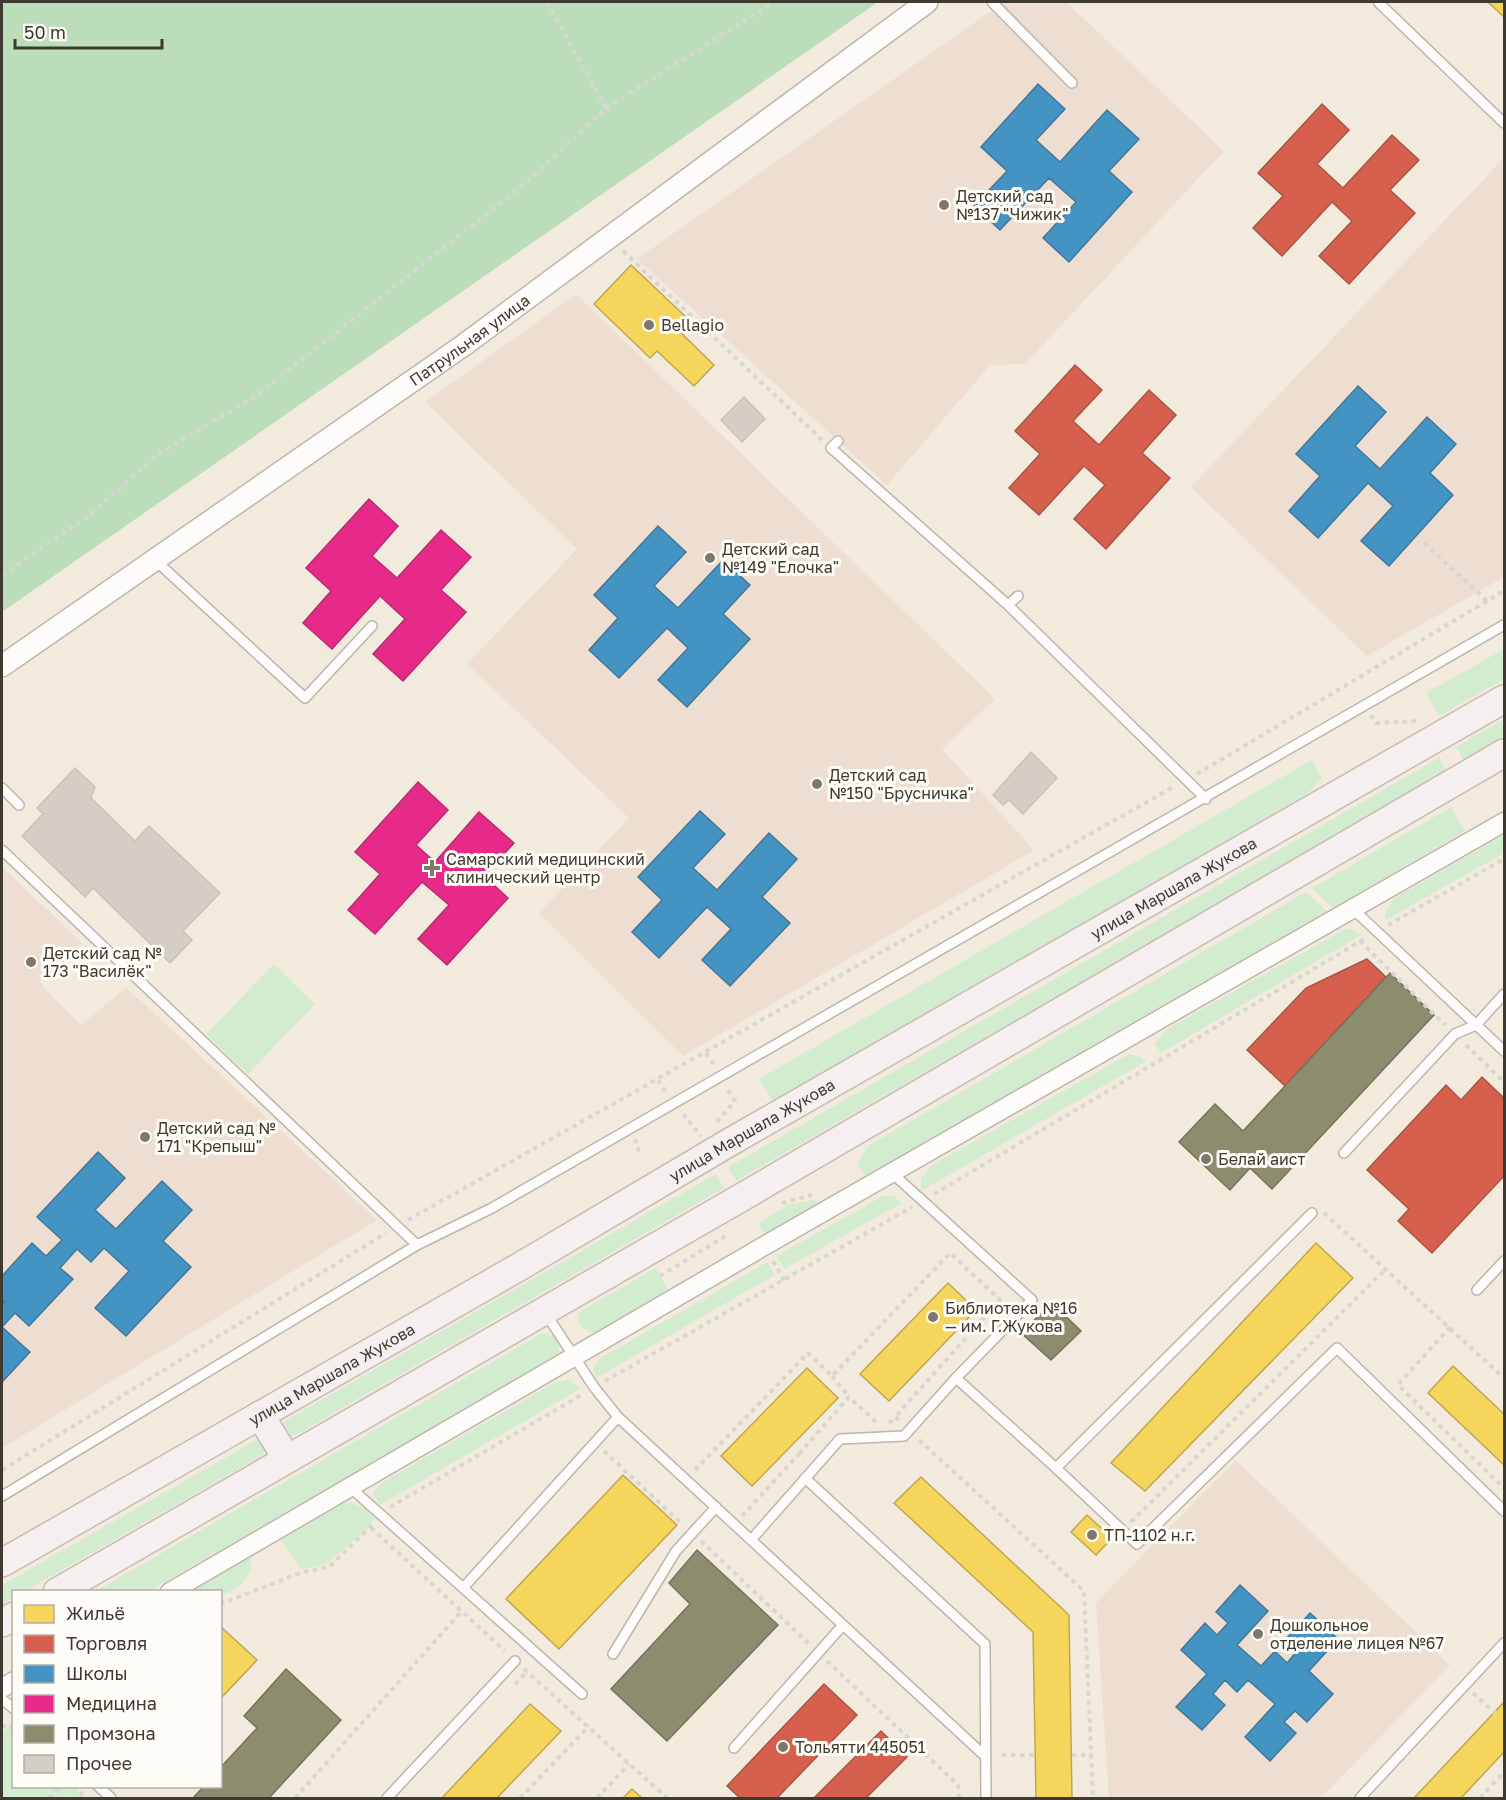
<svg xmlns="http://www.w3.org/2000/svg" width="1506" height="1800" font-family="'Golos Text',sans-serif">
  <rect width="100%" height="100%" fill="#f2eadc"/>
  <path fill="#eeddd1" d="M1004,2H1066L1224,151L1025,364L990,365L887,485L637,259Z
    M1504,158V577L1367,656L1191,487Z
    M576,294L995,699L942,749L1034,850L683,1056L539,913L629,818L467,664L577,549L425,402Z
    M2,867L82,943L39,981L54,999L82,1025L126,987L377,1220L2,1448Z
    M1236,1460L1450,1665L1321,1798H1109L1096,1603Z"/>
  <path fill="#d3eccf" d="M1504,649V679L1439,716L1426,693Z
    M1504,719V739L1465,762L1456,747Z
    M1439,758L1447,772L736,1181L728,1167Z
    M1312,760L1322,779L1307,794L773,1101L759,1079Z
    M1451,807L1465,831L1333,908L1312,888Z
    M1504,835V853L1386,920L1385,911L1393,899Z
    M1306,892L1327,911L865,1176L857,1163L868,1146Z
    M1347,928L1363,934L1161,1053L1155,1044L1163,1033L1172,1026Z
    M274,964L315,1004L248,1074L206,1034Z
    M1129,1054L1140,1057L1145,1062L921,1191V1178L932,1165Z
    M716,1174L724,1188L292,1437L288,1435L282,1426L283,1422Z
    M883,1196H893L902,1203L784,1269L776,1256Z
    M816,1200L818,1204L765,1235L758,1223L790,1204Z
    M767,1262L775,1275L596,1378L593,1369L601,1358Z
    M656,1268L668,1290L597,1332L592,1333L580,1326L578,1317L581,1311Z
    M541,1334C554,1333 565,1344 557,1356L149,1591H96Z
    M568,1380L580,1389L380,1505L373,1494L381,1483L556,1382Z
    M258,1439L265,1449L263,1455L25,1591L14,1592L13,1598L2,1605V1585Z
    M350,1502L364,1508L375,1518L370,1526L326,1564L301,1569L281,1540L342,1504Z
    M251,1557C253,1581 239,1586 221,1596L220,1592L191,1591Z
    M10,1727L13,1731L14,1786L73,1787L86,1798H2V1732Z"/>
  <path fill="#bcddba" d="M2,2H878L2,612Z"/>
  <path fill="#f6d55c" stroke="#bfa64f" stroke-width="1.5" d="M1488,2H1504V17Z
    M631,265L688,319L678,330L714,365L694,386L657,351L650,358L594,304Z
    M1316,1243L1353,1278L1145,1491L1111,1463Z
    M948,1283L976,1310L889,1401L860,1374Z
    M1453,1366L1504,1414V1465L1428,1393Z
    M807,1368L838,1398L752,1486L721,1456Z
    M623,1475L677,1525L559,1649L506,1599Z
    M921,1477L1069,1615L1072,1798H1036L1033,1632L894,1503Z
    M1087,1515L1112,1538L1096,1555L1071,1532Z
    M220,1626L257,1660L220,1699Z
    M1504,1702V1752L1461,1798H1414Z
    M530,1704L561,1731L497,1798H442Z
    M632,1789L642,1798H623Z"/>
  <path fill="#d6604d" stroke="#a95544" stroke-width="1.5" d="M1322,104L1349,130L1317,164L1343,188L1392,135L1419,160L1390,190L1415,213L1349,284L1319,256L1352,221L1332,202L1282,256L1253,228L1283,196L1258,173Z
    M1075,365L1102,390L1073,421L1099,445L1149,390L1176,415L1142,453L1170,478L1106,549L1074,519L1105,485L1084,466L1039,515L1009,488L1040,454L1015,431Z
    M1367,959L1386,977L1285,1086L1247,1050L1306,988Z
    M1482,1077L1504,1098V1176L1432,1253L1398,1221L1409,1209L1367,1170L1446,1085L1461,1100Z
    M824,1684L857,1715L777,1798H740L727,1786Z
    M881,1731L907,1757L866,1798H814Z"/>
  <path fill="#4393c3" stroke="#427897" stroke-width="1.5" d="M1038,84L1065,109L1036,140L1060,162L1107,110L1139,139L1109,171L1132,192L1069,262L1043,238L1076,202L1049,178L1000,230L974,206L1007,171L981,147Z
    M1358,386L1386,412L1355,446L1380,469L1427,417L1456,444L1430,473L1453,495L1389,566L1361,541L1393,506L1368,483L1318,538L1289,511L1320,476L1296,454Z
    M658,526L686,552L654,586L678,608L723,560L750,585L723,614L750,639L687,707L658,680L688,648L667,628L619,678L589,650L618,618L594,595Z
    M700,811L725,834L693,868L717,890L769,833L797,859L762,897L790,923L730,986L702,960L731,929L707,907L659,958L632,932L662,900L638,877Z
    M98,1152L125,1178L95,1210L116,1229L162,1181L192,1210L163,1241L191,1267L126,1336L95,1308L129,1271L104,1248L91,1262L77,1249L60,1268L73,1279L29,1326L15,1313L2,1327L30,1352L2,1382V1304L4,1301L2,1299V1276L32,1243L46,1256L62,1240L37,1217Z
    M1240,1585L1268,1611L1237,1645L1261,1666L1275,1651L1287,1663L1297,1651L1285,1640L1310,1613L1338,1639L1309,1671L1333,1694L1307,1722L1295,1711L1284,1722L1296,1733L1270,1761L1245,1737L1275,1704L1248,1680L1237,1692L1225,1680L1213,1694L1225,1705L1202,1730L1176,1707L1207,1674L1181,1650L1205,1623L1217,1635L1228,1623L1216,1612Z"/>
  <path fill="#e7298a" stroke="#b52e6f" stroke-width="1.5" d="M369,499L398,526L372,556L397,578L441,530L471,557L441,590L466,612L403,681L373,654L405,619L380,596L332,649L303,623L331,591L306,568Z
    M418,782L448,810L416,845L435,862L479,812L514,843L484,876L508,898L447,965L418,939L449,905L422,882L375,934L348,910L380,874L355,852Z"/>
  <path fill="#8c8c6e" stroke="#75735b" stroke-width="1.5" d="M1390,973L1434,1015L1272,1189L1250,1168L1230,1190L1179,1142L1215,1104L1243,1131Z
    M1052,1303L1081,1331L1051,1360L1021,1333Z
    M697,1550L778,1625L667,1741L611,1689L690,1604L669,1583Z
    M286,1669L341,1720L269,1798H193L204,1786H220V1768L257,1728L244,1716Z"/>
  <path fill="#d4cec4" stroke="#c8c2b7" stroke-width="1.5" d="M744,397L765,419L742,442L721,420Z
    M1031,752L1057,778L1023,814L1009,800L1003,805L993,795Z
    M75,768L95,787L91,798L135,841L149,826L220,893L183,931L192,940L170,963L93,888L85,897L22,836L43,814L37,808Z"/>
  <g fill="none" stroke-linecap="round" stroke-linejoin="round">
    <defs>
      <path id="service" d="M992,2L1072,83
        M1378,2L1504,123
        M838,441L831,448L1008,605
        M155,560L305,698L372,626
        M1018,596L1008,605L1206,799
        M2,788L19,805
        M2,850L417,1245
        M1353,909L1504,1051
        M1344,1153L1455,1034L1476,1025L1504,994
        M892,1173L1032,1300L956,1378L1056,1468
        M1312,1213L1056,1468L1137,1544L1337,1348L1504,1511
        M1477,1290L1504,1261
        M546,1314L594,1387L618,1417L986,1757
        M805,1478L985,1644L986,1798
        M351,1488L582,1694
        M2,1496L417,1245L492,1208L1504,625
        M751,1540L840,1439L904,1436L956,1378
        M463,1588L618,1417
        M613,1654L676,1551L716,1507
        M2,1699L14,1709
        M734,1748L843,1625
        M98,1786L111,1798
        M387,1798L515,1661
        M1360,1798L1504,1643"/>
      <path id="minor" d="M170,1592L764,1246L1504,822
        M2,1688L14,1681"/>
      <g id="tertiary">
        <path id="s1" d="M2,666L464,345L927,2"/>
      </g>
      <g id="primary">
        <path d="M260,1415L287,1459"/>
        <path id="s2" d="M2,1563L519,1267L730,1142L1504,699"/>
        <path d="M57,1592L737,1200L1504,753"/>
        <path d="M2,1623L14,1616"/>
      </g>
    </defs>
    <use href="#service" stroke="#bcb6ac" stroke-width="12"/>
    <use href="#minor" stroke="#bcb6ac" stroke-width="21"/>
    <use href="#tertiary" stroke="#bcb6ac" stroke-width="24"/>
    <use href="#primary" stroke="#c7bbb6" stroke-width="30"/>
    <path stroke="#d8d6d3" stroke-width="4" stroke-dasharray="4.5 4.5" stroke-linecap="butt" d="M547,2L606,108
      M623,251L822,440
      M1424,543L1487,601
      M2,575L87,517L160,453L257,395L527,182L606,108L774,2
      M1371,715L1376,723L1416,721
      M1197,774L1504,591
      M1388,925L1504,859
      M1360,941L1445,1025
      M1466,1045L1504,1082
      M706,1053L714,1065
      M658,1080L667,1094
      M683,1114L701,1136
      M717,1122L735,1101L726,1087
      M635,1139L640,1155
      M934,1194L1366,938
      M782,1203L812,1195
      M1324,1213L1504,1378
      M408,1220L1175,786
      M773,1261L784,1280
      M660,1276L729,1234
      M1450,1327L1398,1385L1504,1488
      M832,1376L849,1397
      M605,1381L912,1207
      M889,1423L895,1417L901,1422
      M919,1440L1084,1591L1093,1798
      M604,1451L682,1524
      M799,1454L849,1397L877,1423
      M2,1470L386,1233
      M695,1470L808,1353L832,1376L950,1253L1000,1300L895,1417
      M390,1507L583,1394
      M742,1516L799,1454L804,1458
      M1131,1522L1387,1268
      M371,1528L505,1651
      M701,1541L808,1643
      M220,1604L303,1572L329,1567L373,1524
      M827,1661L958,1785L959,1798
      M524,1669L667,1798
      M515,1684L527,1672
      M1473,1693L1495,1713
      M2,1727L8,1724L14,1729
      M1002,1755H1035
      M1072,1755H1091
      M73,1786L86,1798
      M49,1798L61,1786
      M295,1798L461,1612
      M520,1798L589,1726
      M597,1798L629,1764
      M1480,1798L1504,1772"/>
    <use href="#service" stroke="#fdfcfa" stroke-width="9"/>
    <use href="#minor" stroke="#fdfcfa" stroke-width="18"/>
    <use href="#tertiary" stroke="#fdfcfa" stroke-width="21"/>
    <use href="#primary" stroke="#f5f0ef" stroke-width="27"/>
  </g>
  <g fill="#7e786c" stroke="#fefcf7" stroke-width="2">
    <circle cx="944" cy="205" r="6"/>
    <circle cx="649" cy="325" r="6"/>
    <circle cx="710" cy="558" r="6"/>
    <circle cx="817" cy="784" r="6"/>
    <path d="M429 859h6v6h6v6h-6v6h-6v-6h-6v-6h6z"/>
    <circle cx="31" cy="962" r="6"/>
    <circle cx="145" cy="1137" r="6"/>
    <circle cx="1206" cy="1159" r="6"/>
    <circle cx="933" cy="1317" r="6"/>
    <circle cx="1092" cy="1535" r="6"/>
    <circle cx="1258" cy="1634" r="6"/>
    <circle cx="783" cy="1747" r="6"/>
  </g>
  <g text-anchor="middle" stroke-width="6" stroke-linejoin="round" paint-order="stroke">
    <g font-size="16" fill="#3f3a30" stroke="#fefcf7" text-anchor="start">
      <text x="956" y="202">Детский сад<tspan x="956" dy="18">№137 "Чижик"</tspan></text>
      <text x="661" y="331">Bellagio</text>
      <text x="722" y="555">Детский сад<tspan x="722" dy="18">№149 "Елочка"</tspan></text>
      <text x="829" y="781">Детский сад<tspan x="829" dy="18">№150 "Брусничка"</tspan></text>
      <text x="446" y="865">Самарский медицинский<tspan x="446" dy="18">клинический центр</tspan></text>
      <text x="43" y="959">Детский сад №<tspan x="43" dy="18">173 "Василёк"</tspan></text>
      <text x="157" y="1134">Детский сад №<tspan x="157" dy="18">171 "Крепыш"</tspan></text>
      <text x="1218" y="1165">Белай аист</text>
      <text x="945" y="1314">Библиотека №16<tspan x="945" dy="18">— им. Г.Жукова</tspan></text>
      <text x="1104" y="1541">ТП-1102 н.г.</text>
      <text x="1270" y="1631">Дошкольное<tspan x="1270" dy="18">отделение лицея №67</tspan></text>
      <text x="795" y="1753">Тольятти 445051</text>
    </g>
    <g font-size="16" fill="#3f3a30" stroke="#fefcf7">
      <text dy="6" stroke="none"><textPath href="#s1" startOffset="570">Патрульная улица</textPath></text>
      <text dy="6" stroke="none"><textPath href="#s2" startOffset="1352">улица Маршала Жукова</textPath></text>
      <text dy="6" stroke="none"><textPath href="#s2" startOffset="866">улица Маршала Жукова</textPath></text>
      <text dy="6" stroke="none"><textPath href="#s2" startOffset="380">улица Маршала Жукова</textPath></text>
    </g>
  </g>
  <rect width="1506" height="1800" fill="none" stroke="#3f3a30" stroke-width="6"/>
  <rect x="12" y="1590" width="210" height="198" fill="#fefcf7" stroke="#b2aea7" stroke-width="1.5"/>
  <rect x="24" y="1605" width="30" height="18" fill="#f6d55c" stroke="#b2aea7" stroke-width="1.5"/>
  <text x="66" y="1620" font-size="18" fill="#3f3a30">Жильё</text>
  <rect x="24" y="1635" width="30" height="18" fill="#d6604d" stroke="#b2aea7" stroke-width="1.5"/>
  <text x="66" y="1650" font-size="18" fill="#3f3a30">Торговля</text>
  <rect x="24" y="1665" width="30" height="18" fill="#4393c3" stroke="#b2aea7" stroke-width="1.5"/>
  <text x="66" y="1680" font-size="18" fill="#3f3a30">Школы</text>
  <rect x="24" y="1695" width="30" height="18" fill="#e7298a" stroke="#b2aea7" stroke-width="1.5"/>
  <text x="66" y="1710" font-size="18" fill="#3f3a30">Медицина</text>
  <rect x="24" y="1725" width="30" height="18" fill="#8c8c6e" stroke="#b2aea7" stroke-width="1.5"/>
  <text x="66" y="1740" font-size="18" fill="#3f3a30">Промзона</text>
  <rect x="24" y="1755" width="30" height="18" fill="#d4cec4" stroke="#b2aea7" stroke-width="1.5"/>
  <text x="66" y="1770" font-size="18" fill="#3f3a30">Прочее</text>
  <path d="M15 39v9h147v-9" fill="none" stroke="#3f3a30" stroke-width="3"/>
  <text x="24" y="39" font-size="18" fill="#3f3a30" stroke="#fefcf7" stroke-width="4.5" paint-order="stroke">50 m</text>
</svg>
